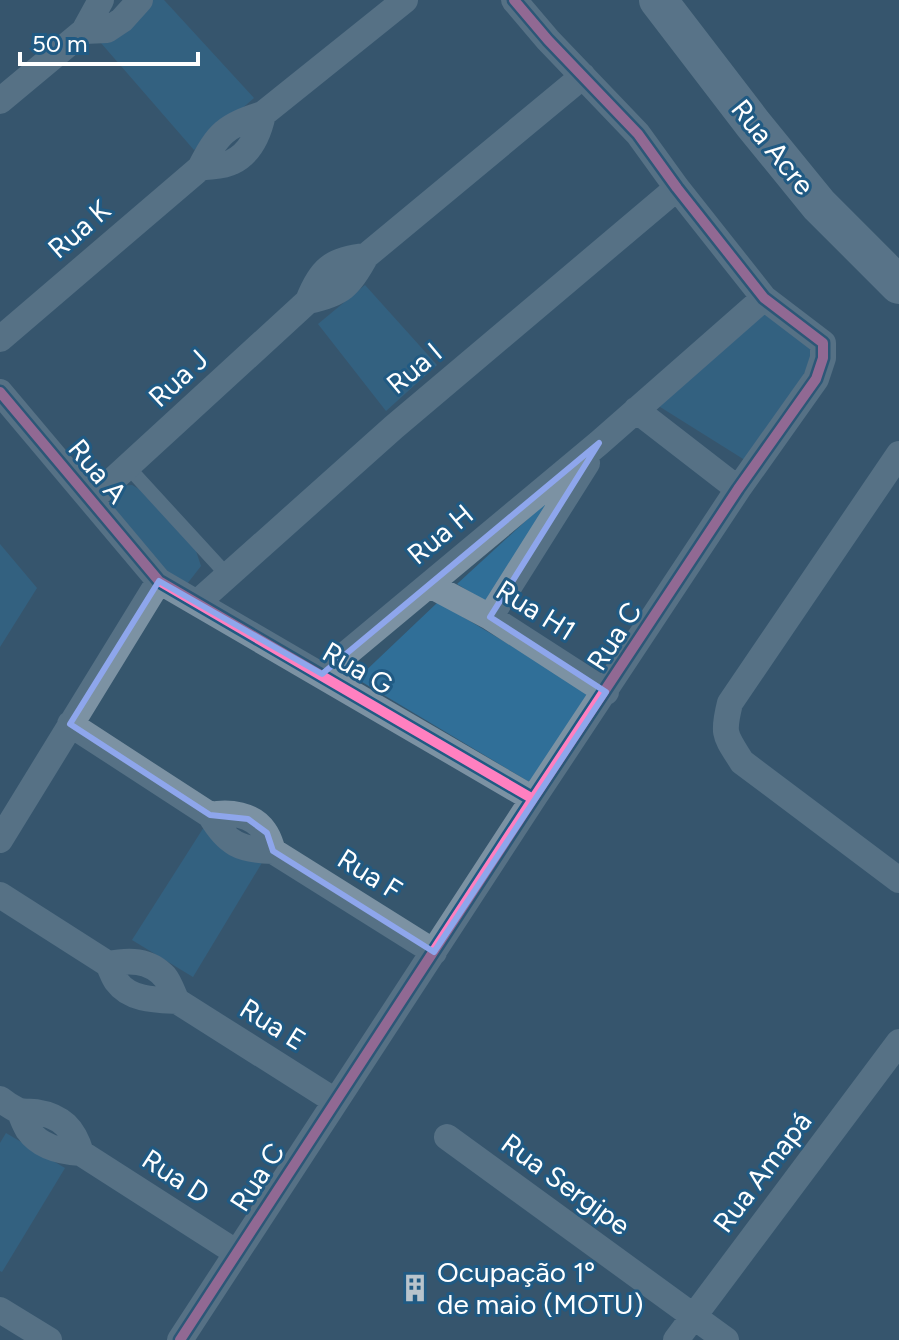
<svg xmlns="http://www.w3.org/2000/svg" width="899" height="1340" font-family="Figtree,sans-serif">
  <rect width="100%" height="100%" fill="#36566d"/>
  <path fill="#306f98" d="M151,0H164L254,98L194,150L101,43Z
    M365,285L437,365L386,411L318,324Z
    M765,306L821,347L748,462L657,405Z
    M567,483L493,606L457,584Z
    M132,485L139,489L195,548L201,566L187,584L170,577L111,508L118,486Z
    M0,544L37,588L0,647Z
    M438,602L592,694L531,783L357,679Z
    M204,827L263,861L193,977L132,940Z
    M6,1133L65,1168L2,1272L0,1271V1143Z"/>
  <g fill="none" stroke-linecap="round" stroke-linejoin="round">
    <path stroke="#7c92a3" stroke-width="14" d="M128,467L228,576"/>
    <path stroke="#7c92a3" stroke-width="26" d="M84,31L107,30L122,20L140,0
      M0,101L84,31L101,0
      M200,168C210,166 223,167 232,162C251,153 259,133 263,114
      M308,301C342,294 350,286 366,256L583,76
      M0,339L200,168C218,133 225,126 263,114L405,0
      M0,392L159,581L533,799
      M636,410L738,489
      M899,454L730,703C722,735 725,735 742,762L899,880
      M91,500L308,301C320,270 331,259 366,256
      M430,585L490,617L606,692
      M197,603L394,427L677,188
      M490,617L587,463
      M322,674L599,443L764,298
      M70,724L210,815C227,844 240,850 273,851L434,952
      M210,815C229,811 253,814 265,832C269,837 271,845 273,851
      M0,840L159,581
      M0,895L108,964C111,969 113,977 117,982C130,1000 156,1000 177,1001L335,1101
      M108,964C128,960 149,959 165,977C170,983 173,994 177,1001
      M0,1099C5,1103 11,1107 17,1110C23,1113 29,1111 36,1112C62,1116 74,1129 81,1153
      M20,1112C22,1118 25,1125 28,1130C40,1147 62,1152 81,1153L237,1253
      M447,1137L726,1340
      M0,1310L49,1340
      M180,1340L533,799L738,489L816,379L823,358V343L764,298L677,188L638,134L548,40L514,0
      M676,1340L899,1042"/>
    <path stroke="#8298a8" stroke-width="38" d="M658,0L753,124L819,205L899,285"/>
    <defs>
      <path id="cycleway" d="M0,392L159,581L533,799
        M180,1340L533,799L738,489L816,379L823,358V343L764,298L677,188L638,134L548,40L514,0"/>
    </defs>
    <use href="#cycleway" stroke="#205a83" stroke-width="15"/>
    <use href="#cycleway" stroke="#ff80c0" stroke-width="10"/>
  </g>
  <path d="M0 0H899V1340H0ZM599,443L490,617L606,692L434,952L273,851L267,833L248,819L210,815L70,724L159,581L322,674Z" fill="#36566d" fill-opacity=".55" fill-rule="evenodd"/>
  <path fill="none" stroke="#8ea6ec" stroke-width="6" stroke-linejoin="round" d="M599,443L490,617L606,692L434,952L273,851L267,833L248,819L210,815L70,724L159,581L322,674Z"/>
  <defs>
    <symbol id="building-bare" viewBox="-9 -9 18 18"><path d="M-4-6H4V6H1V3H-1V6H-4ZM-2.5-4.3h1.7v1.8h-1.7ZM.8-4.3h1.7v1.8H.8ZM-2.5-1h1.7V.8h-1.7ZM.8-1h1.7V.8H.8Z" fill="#b9c4cc" stroke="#205a83" stroke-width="2.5" paint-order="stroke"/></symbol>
  </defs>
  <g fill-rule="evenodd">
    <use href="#building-bare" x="395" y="1268" width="40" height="40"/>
  </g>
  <g text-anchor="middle" stroke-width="6" stroke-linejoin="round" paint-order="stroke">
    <g font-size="28" fill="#fff" stroke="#205a83">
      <text transform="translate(773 147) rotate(51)" y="10">Rua Acre</text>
      <text transform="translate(79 229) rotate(-41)" y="10">Rua K</text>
      <text transform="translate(414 368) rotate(-40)" y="10">Rua I</text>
      <text transform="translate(178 378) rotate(-43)" y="10">Rua J</text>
      <text transform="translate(98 471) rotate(50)" y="10">Rua A</text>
      <text transform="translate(440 534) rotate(-40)" y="10">Rua H</text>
      <text transform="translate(536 610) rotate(32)" y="10">Rua H1</text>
      <text transform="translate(614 636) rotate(-57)" y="10">Rua C</text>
      <text transform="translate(358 668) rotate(30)" y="10">Rua G</text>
      <text transform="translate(370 874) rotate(32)" y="10">Rua F</text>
      <text transform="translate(273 1024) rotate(32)" y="10">Rua E</text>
      <text transform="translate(762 1172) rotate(-53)" y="10">Rua Amapá</text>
      <text transform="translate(176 1176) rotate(33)" y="10">Rua D</text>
      <text transform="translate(257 1177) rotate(-57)" y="10">Rua C</text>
      <text transform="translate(566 1184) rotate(36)" y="10">Rua Sergipe</text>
    </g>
    <g font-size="28" fill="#fff" stroke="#205a83" text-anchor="start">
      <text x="437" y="1282">Ocupação 1º<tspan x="437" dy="32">de maio (MOTU)</tspan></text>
    </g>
  </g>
  <path d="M20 52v12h178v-12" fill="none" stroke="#ffffff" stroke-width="4"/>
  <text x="32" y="52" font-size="24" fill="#ffffff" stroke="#205a83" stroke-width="6" paint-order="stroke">50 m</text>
</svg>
